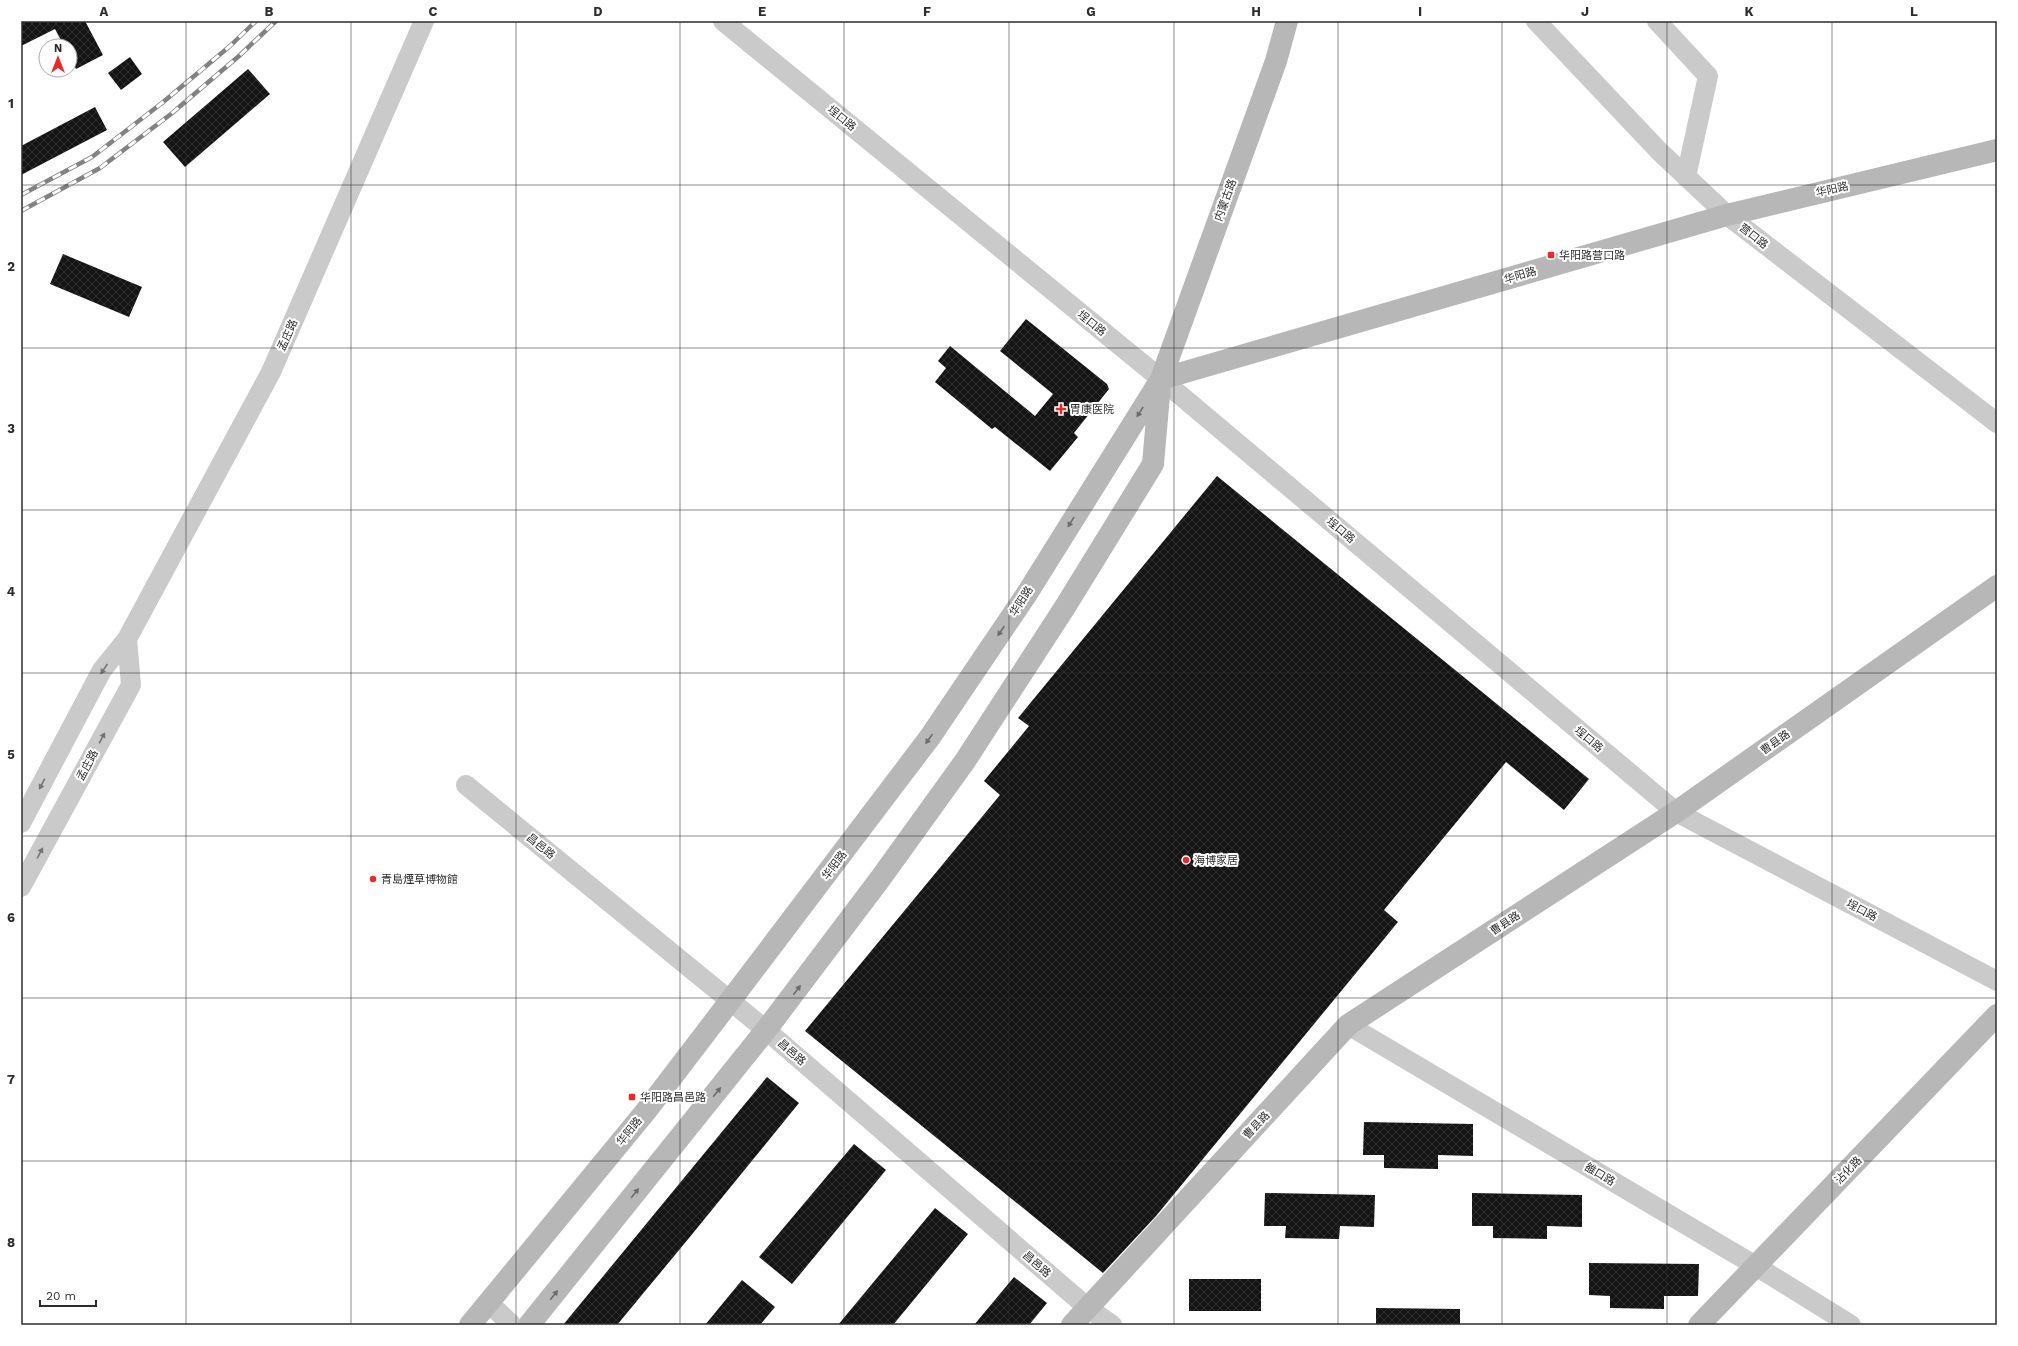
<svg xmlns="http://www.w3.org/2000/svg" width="2018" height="1346" font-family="'Work Sans','Noto Sans SC',sans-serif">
  <defs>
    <pattern id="building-cross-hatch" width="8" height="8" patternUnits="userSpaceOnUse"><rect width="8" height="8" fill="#141414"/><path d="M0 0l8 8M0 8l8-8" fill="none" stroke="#2e2e2e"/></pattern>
  </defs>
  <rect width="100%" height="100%" fill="#fff"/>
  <path fill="url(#building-cross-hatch)" d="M21,21H85L103,55L76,69L70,58V46H64L55,29L21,46Z
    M130,57L142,74L121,90L108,73Z
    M248,69L270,94L185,167L163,142Z
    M95,107L107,130L21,175V146Z
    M63,254L142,287L129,317L50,284Z
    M1026,319L1107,384L1109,389L1074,433L1078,437L1050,471L995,427L992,429L935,382L946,368L938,361L950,346L1035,416L1053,394L1000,351Z
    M1217,476L1589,779L1564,810L1506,762L1384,910L1398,922L1156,1216L1103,1273L805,1031L1000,795L984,781L1029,726L1018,718Z
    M767,1077L799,1103L689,1238L617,1325H563Z
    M1364,1122L1473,1124V1156L1438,1155V1169L1384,1168V1155H1363Z
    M854,1144L886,1170L792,1284L759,1257Z
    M1265,1193L1375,1195L1374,1227L1340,1226L1339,1239L1285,1238L1286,1226H1264Z
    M1472,1193L1582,1195V1227L1547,1226V1239L1493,1238V1226H1472Z
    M935,1208L968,1234L893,1325H838Z
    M1589,1263L1699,1264L1698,1296H1664V1309L1610,1308V1296L1589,1295Z
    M1014,1277L1047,1303L1029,1325H974Z
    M1189,1279H1261V1311H1189Z
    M742,1280L775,1307L760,1325H705Z
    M1376,1308L1460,1309V1325H1376Z"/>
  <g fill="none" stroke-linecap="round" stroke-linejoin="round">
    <path stroke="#cacaca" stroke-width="20" d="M723,21L1161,379L1676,812L1997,981
      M1536,21L1659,151L1727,215L1997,423
      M1657,21L1708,76L1686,177
      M466,785L766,1030L1088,1308L1112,1325
      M21,823L102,670L127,639L271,372L424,21
      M21,887L131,685L127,639
      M1348,1025L1756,1266L1851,1325
      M489,1303L512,1325"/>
    <path stroke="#b7b7b7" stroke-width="22" d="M1161,379L1727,215L1997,150
      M470,1325L646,1111L730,1001L930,737L1028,592L1161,379L1276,61L1287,21
      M529,1325L766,1030L880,879L965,761L1065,607L1153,464L1160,384
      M1072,1325L1348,1025L1676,812L1997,586
      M1699,1325L1997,1015"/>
    <defs>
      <path id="rail" d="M21,195L92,157L162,103L230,46L256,21
        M21,211L100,168L171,114L239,56L276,21"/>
    </defs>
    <use href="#rail" stroke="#828282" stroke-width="4.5"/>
    <use href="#rail" stroke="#fff" stroke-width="3" stroke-dasharray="9" stroke-linecap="butt"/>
  </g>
  <defs><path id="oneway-solid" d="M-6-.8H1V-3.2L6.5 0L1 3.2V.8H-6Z"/></defs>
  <g fill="#6b6b6b">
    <use href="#oneway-solid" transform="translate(1140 412) rotate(122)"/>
    <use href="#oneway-solid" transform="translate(1071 522) rotate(122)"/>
    <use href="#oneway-solid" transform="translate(1001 631) rotate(124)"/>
    <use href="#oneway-solid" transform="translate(929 739) rotate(126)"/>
    <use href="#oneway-solid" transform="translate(797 990) rotate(-53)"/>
    <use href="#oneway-solid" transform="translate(717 1092) rotate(-51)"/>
    <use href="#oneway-solid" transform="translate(635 1193) rotate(-51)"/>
    <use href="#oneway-solid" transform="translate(554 1295) rotate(-51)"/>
  </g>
  <g fill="#747474">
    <use href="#oneway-solid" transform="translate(104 669) rotate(124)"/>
    <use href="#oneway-solid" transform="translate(102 738) rotate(-62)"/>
    <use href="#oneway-solid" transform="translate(42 784) rotate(118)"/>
    <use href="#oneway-solid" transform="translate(40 853) rotate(-62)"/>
  </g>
  <path fill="none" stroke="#2d2d2d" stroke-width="1" stroke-opacity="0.55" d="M186,21V1325M351,21V1325M516,21V1325M680,21V1325M844,21V1325M1009,21V1325M1174,21V1325M1338,21V1325M1502,21V1325M1667,21V1325M1832,21V1325M21,185H1997M21,348H1997M21,510H1997M21,673H1997M21,836H1997M21,998H1997M21,1161H1997"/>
  <g fill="#ea292c" stroke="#fff" stroke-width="1.5">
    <rect x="1547" y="251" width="8" height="8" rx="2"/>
    <path d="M1059 403h4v4h4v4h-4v4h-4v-4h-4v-4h4z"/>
    <circle cx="1186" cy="860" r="4"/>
    <circle cx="373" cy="879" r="4"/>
    <rect x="628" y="1093" width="8" height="8" rx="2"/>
  </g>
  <g text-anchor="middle" stroke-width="4" stroke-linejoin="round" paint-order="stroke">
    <g font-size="11" fill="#2d2d2d" stroke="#fff">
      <text transform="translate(842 118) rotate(39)" y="4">埕口路</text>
      <text transform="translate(1832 189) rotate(-13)" y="4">华阳路</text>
      <text transform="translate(1225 200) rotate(-70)" y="4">内蒙古路</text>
      <text transform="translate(1754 236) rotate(38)" y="4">营口路</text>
      <text transform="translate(1520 275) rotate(-16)" y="4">华阳路</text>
      <text transform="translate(1092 323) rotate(39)" y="4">埕口路</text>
      <text transform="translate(287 335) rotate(-66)" y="4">孟庄路</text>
      <text transform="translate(1341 530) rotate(40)" y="4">埕口路</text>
      <text transform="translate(1021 601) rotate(-57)" y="4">华阳路</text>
      <text transform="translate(1589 739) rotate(40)" y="4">埕口路</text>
      <text transform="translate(1775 742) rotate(-35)" y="4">曹县路</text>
      <text transform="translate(87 765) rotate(-62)" y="4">孟庄路</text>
      <text transform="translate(541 846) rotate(39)" y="4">昌邑路</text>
      <text transform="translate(834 865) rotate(-53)" y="4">华阳路</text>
      <text transform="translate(1862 910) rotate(28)" y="4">埕口路</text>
      <text transform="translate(1505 923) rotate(-33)" y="4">曹县路</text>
      <text transform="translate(792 1052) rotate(41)" y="4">昌邑路</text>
      <text transform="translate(1256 1125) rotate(-47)" y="4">曹县路</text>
      <text transform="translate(629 1131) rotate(-51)" y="4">华阳路</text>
      <text transform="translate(1848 1170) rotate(-46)" y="4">沾化路</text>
      <text transform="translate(1600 1174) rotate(31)" y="4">雒口路</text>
      <text transform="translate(1037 1264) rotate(41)" y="4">昌邑路</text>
    </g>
    <g font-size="11" fill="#2d2d2d" stroke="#fff" text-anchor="start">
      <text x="1559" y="259">华阳路营口路</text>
      <text x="1070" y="413">胃康医院</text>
      <text x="1194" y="864">海博家居</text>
      <text x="381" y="883">青島煙草博物館</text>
      <text x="640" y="1101">华阳路昌邑路</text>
    </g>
  </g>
  <rect width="2018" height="1346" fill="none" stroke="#ffffff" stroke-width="44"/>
  <g transform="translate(58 58)"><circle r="19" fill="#ffffff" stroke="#ababab"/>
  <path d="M0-3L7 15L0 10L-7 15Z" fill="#ea292c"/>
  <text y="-6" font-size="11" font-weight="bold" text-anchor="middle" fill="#2d2d2d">N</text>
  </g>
  <path d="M40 1300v6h56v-6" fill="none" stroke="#2d2d2d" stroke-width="2"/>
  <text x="46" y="1300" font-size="12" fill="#2d2d2d" stroke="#ffffff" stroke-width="3" paint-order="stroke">20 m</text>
  <rect x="22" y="22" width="1974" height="1302" fill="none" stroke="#2d2d2d" stroke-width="1.5"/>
  <g font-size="13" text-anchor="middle" font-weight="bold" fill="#2d2d2d">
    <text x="104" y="16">A</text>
    <text x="269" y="16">B</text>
    <text x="433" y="16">C</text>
    <text x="598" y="16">D</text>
    <text x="762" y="16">E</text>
    <text x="927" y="16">F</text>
    <text x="1091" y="16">G</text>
    <text x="1256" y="16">H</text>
    <text x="1420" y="16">I</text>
    <text x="1585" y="16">J</text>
    <text x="1749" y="16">K</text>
    <text x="1914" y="16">L</text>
    <text x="11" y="108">1</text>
    <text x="11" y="271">2</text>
    <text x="11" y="433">3</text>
    <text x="11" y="596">4</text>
    <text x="11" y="759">5</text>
    <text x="11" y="922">6</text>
    <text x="11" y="1084">7</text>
    <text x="11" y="1247">8</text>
  </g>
</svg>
